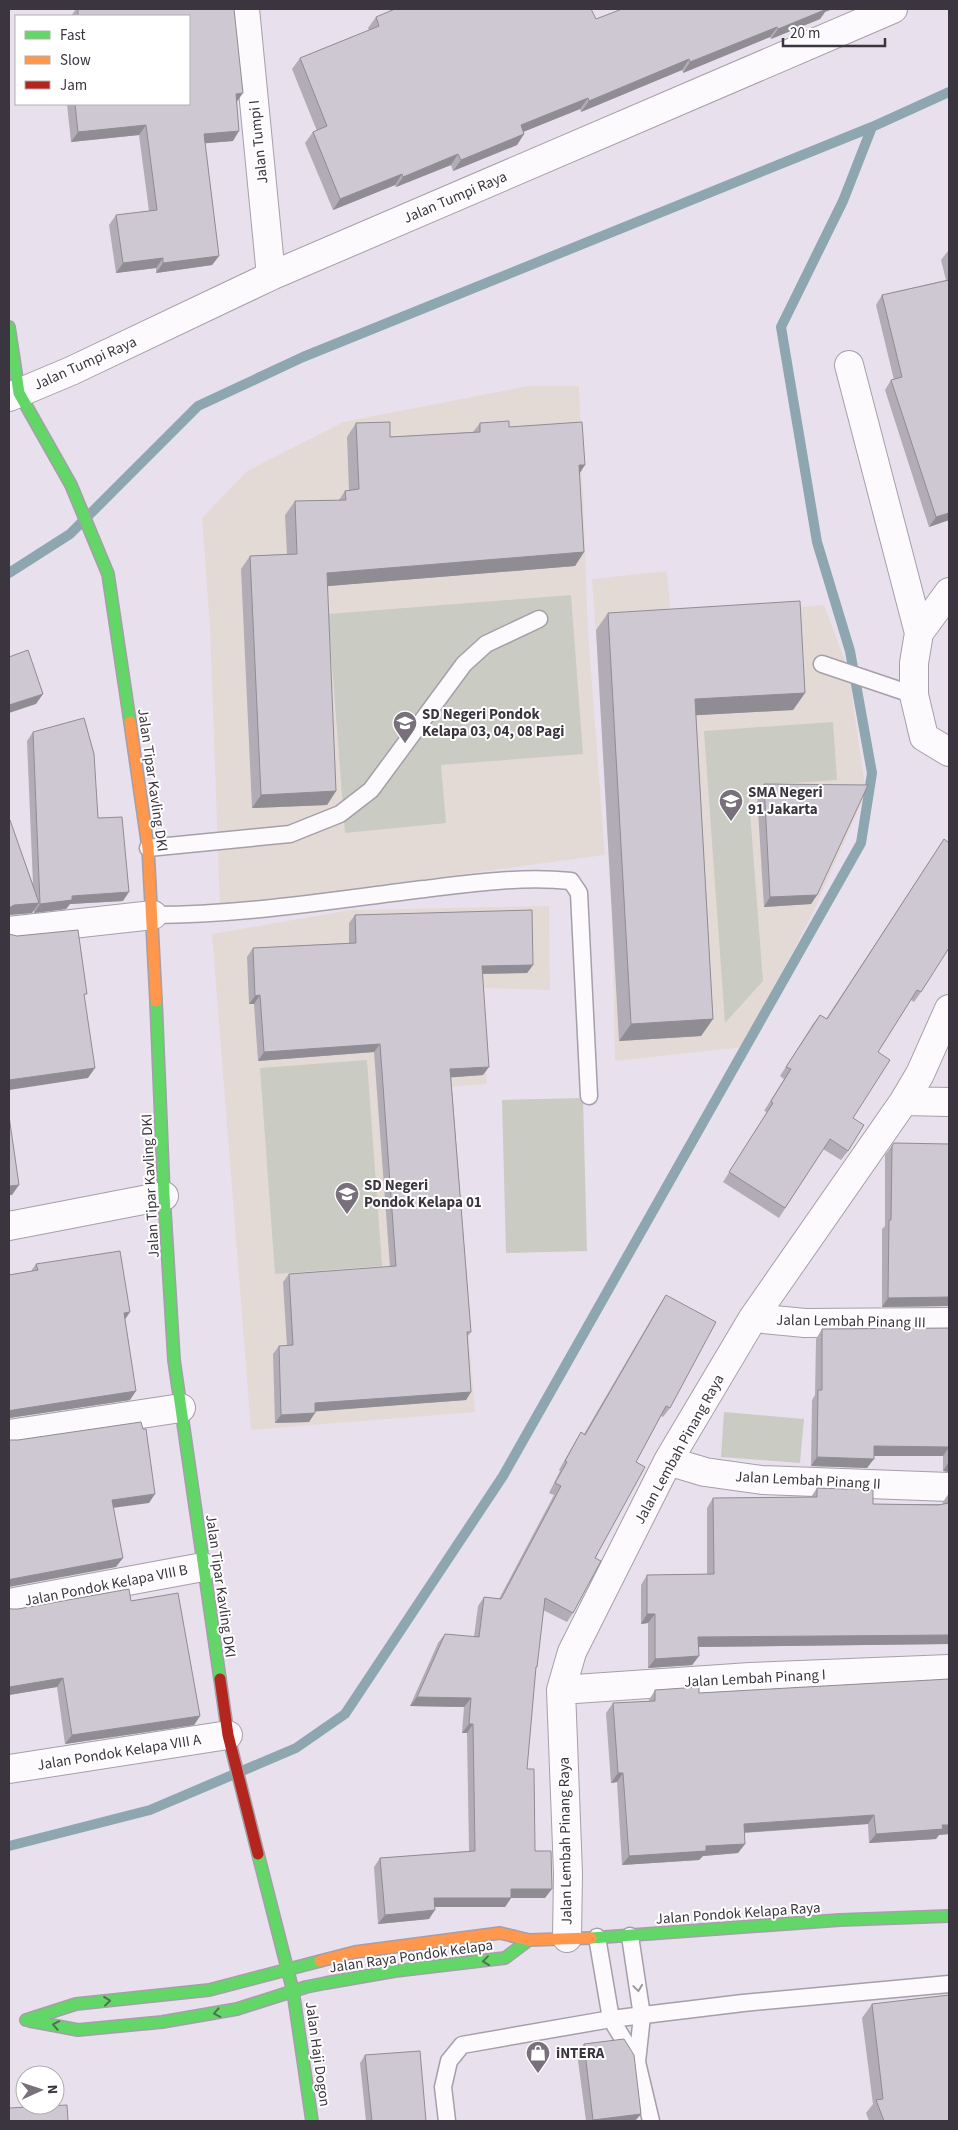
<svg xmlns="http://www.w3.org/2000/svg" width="958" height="2130" font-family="'Source Sans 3',sans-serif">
  <rect width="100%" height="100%" fill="#e9e0ed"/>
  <path fill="#e4dad5" d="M528,386H579L588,632L605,855L220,907L210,628L202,518L247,471L343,422Z
    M667,571L671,618L824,605L848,669L866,793L814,910L744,1047L615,1061L611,852L592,579Z
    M549,906L550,990L482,988L487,1084L449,1087L475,1412L251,1430L212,934L350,910Z"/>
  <path fill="#cacbc3" d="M571,595L583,754L441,765L446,823L345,833L328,614Z
    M833,722L837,780L748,786L763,981L725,1023L704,731Z
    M367,1060L382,1266L275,1274L260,1068Z
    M583,1098L587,1251L506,1253L502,1100Z
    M724,1412L804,1419L800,1463L721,1457Z"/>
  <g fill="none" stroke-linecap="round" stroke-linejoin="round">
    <path stroke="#8da6b0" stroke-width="10" d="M9,573L70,534L198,406L303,357L872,127
      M9,1846L150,1810L296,1748L345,1714L503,1476L861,843L872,773L850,651L817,542L781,327L843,201L872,127L949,92"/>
    <defs>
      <path id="lane" d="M822,664L914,695
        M148,848L290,834L340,814L371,790L464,664L486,644L539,619
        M153,915C243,915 334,900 424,889C473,883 522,876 571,881L579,893L589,1096
        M630,1936L642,2016L637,2062
        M597,1937L611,2019L637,2062L651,2121
        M447,2121L443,2087L449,2061L462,2045L611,2019L743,2003L949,1984"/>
      <path id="street" d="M245,9L271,276
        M849,365L919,633
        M9,397L71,371L271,276L893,9
        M949,592L919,633L914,663V695L924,737L949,752
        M9,931L153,915
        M904,1101L949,1102
        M9,1226L164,1196
        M753,1318L805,1323L949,1322
        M9,1434L181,1408
        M668,1461L705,1472L762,1480L949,1487
        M9,1603L203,1567
        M561,1690L750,1677L949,1669
        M9,1769L228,1735
        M567,1938L568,1873L561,1690L572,1652L668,1461L753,1318L904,1101L920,1074L949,1009"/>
      <path id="fast" d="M9,327L19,393L71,485L108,574L130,722
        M156,1001L164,1196L174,1360L220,1679
        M258,1854L293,1991L312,2121
        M591,1938L840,1920L949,1916
        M26,2020L76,2004L209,1990L320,1961
        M30,2021L78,2030L162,2022L237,2009L306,1987L326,1983L395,1971L505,1958L529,1940"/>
      <path id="slow" d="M130,722L148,848L156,1001
        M320,1961L355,1952L500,1933L529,1940L591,1938"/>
      <path id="jam" d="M220,1679L228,1735L258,1854"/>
    </defs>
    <use href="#lane" stroke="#a59fa9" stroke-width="19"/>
    <use href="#street" stroke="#a59fa9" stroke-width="30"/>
    <use href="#fast" stroke="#a59fa9" stroke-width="14"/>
    <use href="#slow" stroke="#a59fa9" stroke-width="14"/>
    <use href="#jam" stroke="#a59fa9" stroke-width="14"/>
    <use href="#lane" stroke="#fcfafc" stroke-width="16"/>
    <use href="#street" stroke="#fcfafc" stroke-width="28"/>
    <use href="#fast" stroke="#63d668" stroke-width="11"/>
    <use href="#slow" stroke="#ff974d" stroke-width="11"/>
    <use href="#jam" stroke="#b3261e" stroke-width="11"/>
  </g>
  <path fill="#b1acb5" d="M76,9H234L237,102L233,141L205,143L219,256L212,265L156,273V268L116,273L109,225L116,215L149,211L139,135L71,142L67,104H189V16H71Z
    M825,12L820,19L771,39L770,37L683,73L682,70L581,112L580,109L523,132L524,134L517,145L453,171L451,165L396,187L395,185L333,210L305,143L313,132L317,131L292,69L300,58L369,30L368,28L376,17L596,19Z
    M948,251H949V520L929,527L885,390L891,380H894L876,305L882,295L946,280L941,260Z
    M356,423L390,437L473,432L480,423L509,427L579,473L584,552L575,566L327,586L336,791L327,805L252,808L241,569L250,556L287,554L285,515L295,501L339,500L345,491L349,490L347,437Z
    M608,613L805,693L793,710L696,715L713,1019L701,1036L619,1041L596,630Z
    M33,732L98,818L123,901L70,904L66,909L34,913V910L32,913L9,915V820L33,884L27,741Z
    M764,784L817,895L811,904L764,907L757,794Z
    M944,839L921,992L914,1002L911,1000L878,1052L853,1118L848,1151L841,1160L823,1149L779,1218L723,1182L767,1112L764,1111L784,1079L780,1076L813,1024L820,1015L826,1019Z
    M355,915L533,965L527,973L483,974V1075L451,1077L471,1332L467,1337L471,1392L466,1400L315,1411L309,1422L275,1423L273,1354L279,1346H287L283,1282L289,1274L390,1267L374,1052L258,1061L254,1004H249L247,957L253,948L349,943V923Z
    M894,1143L949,1306L882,1307V1229L885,1226V1155Z
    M36,1264L125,1319L130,1400L9,1418V1275L31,1271Z
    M666,1295L670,1408L663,1417L661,1416L636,1462L573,1613L567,1622L543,1610L537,1667L535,1670L527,1769L535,1851L545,1898H511L505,1907H435L429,1919L378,1924L374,1867L380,1858L469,1851L467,1733H462L464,1707L410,1706L438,1643L445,1634L474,1637L478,1606L484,1597L499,1599L554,1495L549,1493L560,1471L559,1470L575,1442L581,1432L584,1434L660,1304Z
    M949,1328V1472L943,1471V1456H874L867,1468L811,1466L812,1400L815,1395L816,1339L822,1329Z
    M817,1488L873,1504H943V1502L949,1493V1644L699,1647V1656L692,1665L648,1668V1623L641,1624V1585L647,1575L707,1574V1508L713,1498L811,1497Z
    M131,1601L200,1716L194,1725L65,1744L57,1687L9,1695V1608L11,1609H18Z
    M949,1679V1834L939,1835L936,1839L869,1843L868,1824L744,1833L745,1844L738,1853L703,1856L699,1860L622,1865L617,1782L611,1783L606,1713L613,1703L649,1701V1700L655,1690L699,1693Z
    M872,2004L949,2121H869L866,2113L873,2104L862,2018Z
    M584,2044L641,2114L635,2121H586L577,2053Z
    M365,2055L426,2121H366L360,2063Z"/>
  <path fill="#908c93" d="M823,9H833L825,12L820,19L771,39L778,29Z
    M777,27L770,37L683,73L690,62Z
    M689,59L682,70L581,112L589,101Z
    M243,93L236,103V94Z
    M588,98L580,109L513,136L521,125Z
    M146,125L139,135L71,142L78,132Z
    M239,131L233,141L197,144L204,134Z
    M524,134L517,145L453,171L461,160Z
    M458,154L451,165L396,187L403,177Z
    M402,174L395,185L333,210L340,199Z
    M219,256L212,265L156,273L163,263Z
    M163,258L156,268L116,273L123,263Z
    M579,465H585L576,479Z
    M949,513V520L929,527L936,517Z
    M584,552L575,566L317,587L327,573Z
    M805,693L793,710L683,716L695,699Z
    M43,694L36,704L9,713V705Z
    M336,791L327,805L252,808L261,795Z
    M129,892L123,901L70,904L66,909L34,913L40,904L72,896Z
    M817,895L811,904L764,907L770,897Z
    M39,903L32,913L9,915V908L14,905Z
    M533,965L527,973L476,974L482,966Z
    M260,995L254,1004H249L255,996Z
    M713,1019L701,1036L619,1041L631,1024Z
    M380,1044L374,1052L258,1061L264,1052Z
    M489,1067L483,1075L444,1078L450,1069Z
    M95,1068L88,1078L9,1090V1080Z
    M19,1185L12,1195H9V1186Z
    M949,1297V1306L882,1307L888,1298Z
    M130,1312L124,1321V1313Z
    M136,1391L130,1400L9,1418V1411L13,1410Z
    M471,1392L466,1400L309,1412L315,1403Z
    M315,1413L309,1422L275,1423L281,1415Z
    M874,1446L949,1447L943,1456H867Z
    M817,1457L874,1459L867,1468L811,1466Z
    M949,1462V1472L943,1471Z
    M155,1494L149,1503L105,1509L112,1500Z
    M123,1558L116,1567L9,1587V1580L12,1579Z
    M647,1614H655L648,1623L641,1624Z
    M949,1635V1644L692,1647L698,1637Z
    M699,1656L692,1665L648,1668L655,1659Z
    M63,1678L57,1687L9,1695V1687Z
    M417,1697L471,1698L464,1707L410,1706Z
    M200,1716L194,1725L65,1744L72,1735Z
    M469,1724H473L467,1733H462Z
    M618,1773H623L617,1782L611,1783Z
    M874,1815L868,1824L737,1833L744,1824Z
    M942,1825H949V1834L939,1835L936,1839L869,1843L876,1834Z
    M745,1844L738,1853L703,1856L699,1860L622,1865L629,1856L706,1846Z
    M511,1889H552L545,1898H505Z
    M434,1898H511L505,1907H428Z
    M435,1910L429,1919L378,1924L385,1915Z
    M641,2114L635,2121H592L593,2120Z"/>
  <path fill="#cec8d2" stroke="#908c93" d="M78,9H234L243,93L236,94L239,131L204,134L219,256L163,263V258L123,263L116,215L157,210L146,125L78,132L75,104H189V16H78Z
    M395,9H591L596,19L622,9H827L778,29L777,27L690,62L689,59L589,101L588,98L521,125L524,134L461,160L458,154L403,177L402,174L340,199L313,132L327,126L300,58L379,26L376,17Z
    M949,280V513L936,517L891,380L902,377L882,295Z
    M509,421V427L582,422L585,465H579L584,552L327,573L336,791L261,795L250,556L297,554L295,501L346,500L345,491L359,489L356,423L390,422V437L480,432V423Z
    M800,601L805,693L695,699L713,1019L631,1024L608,613Z
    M28,650L43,694L9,705V657Z
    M84,718L94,754L98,818L122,817L129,892L72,896V900L40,904L33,732Z
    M764,784L868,785L817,895L770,897Z
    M9,820H10L39,903L14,905L9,908Z
    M944,839L949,843V948L921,992L917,990L878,1052L890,1060L853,1118L864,1125L848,1151L830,1139L785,1208L729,1172L773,1103L771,1101L791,1069L786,1067L820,1015L827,1019Z
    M532,910L533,965L482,966L489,1067L450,1069L471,1332H467L471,1392L315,1403V1413L281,1415L279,1346L293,1345L289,1274L396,1266L380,1044L264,1052L260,995L255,996L253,948L356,943L355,915Z
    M78,930L87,994H84L95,1068L9,1080V934L17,936Z
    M9,1116L19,1185L9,1186Z
    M894,1143L949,1144V1297L888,1298L889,1220H891L892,1146Z
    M120,1251L130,1312L124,1313L136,1391L13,1410L9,1411V1275L38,1270L36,1264Z
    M666,1295L716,1322L670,1408L666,1406L636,1462L645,1467L595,1558L601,1561L573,1613L545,1598L537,1667H536L527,1769H534L535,1851H551L552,1889H511V1898H434L435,1910L385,1915L380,1858L475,1851L473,1724H469L471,1698L417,1697L445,1634L479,1637L484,1597L501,1599L561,1486L555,1483L567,1462L565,1461L581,1432L585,1435Z
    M949,1328V1447L874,1446V1459L817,1457L818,1390H822V1329Z
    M141,1422L143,1429H146L155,1494L112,1500L123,1558L12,1579L9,1580V1439L10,1440H18Z
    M817,1488L873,1490V1504L938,1505L949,1503V1635L698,1637L699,1656L655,1659V1614H647V1575L714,1574L713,1498L817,1497Z
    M129,1589L131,1601L178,1593L200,1716L72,1735L63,1678L9,1687V1608L11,1609H18Z
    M949,1679V1825H942L943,1829L876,1834L874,1815L744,1824L745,1844L706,1846V1851L629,1856L623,1773H618L613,1703L655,1701V1690L699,1687V1693Z
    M949,1995V2121H884L876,2100L883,2099L872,2004Z
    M624,2039L634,2055L641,2114L593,2120L584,2044Z
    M420,2051L426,2121H372L365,2055Z
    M67,2105L68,2121H9V2108Z"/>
  <defs><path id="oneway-chevron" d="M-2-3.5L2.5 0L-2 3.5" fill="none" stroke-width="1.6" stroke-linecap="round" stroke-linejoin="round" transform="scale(1.25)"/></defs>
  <g stroke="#4b754f">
    <use href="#oneway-chevron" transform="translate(486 1961) rotate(173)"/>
    <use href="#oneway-chevron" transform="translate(107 2001) rotate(-6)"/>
    <use href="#oneway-chevron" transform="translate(217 2013) rotate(169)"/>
    <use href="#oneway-chevron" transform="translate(56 2025) rotate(-169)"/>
  </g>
  <use stroke="#9c989e" href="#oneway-chevron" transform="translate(638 1988) rotate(82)"/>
  <defs>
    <symbol id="school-pin" viewBox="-11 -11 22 30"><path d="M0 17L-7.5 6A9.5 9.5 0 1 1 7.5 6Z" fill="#78717c" stroke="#fff"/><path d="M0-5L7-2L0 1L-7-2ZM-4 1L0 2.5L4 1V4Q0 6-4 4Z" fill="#fff"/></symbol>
    <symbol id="shop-pin" viewBox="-11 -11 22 30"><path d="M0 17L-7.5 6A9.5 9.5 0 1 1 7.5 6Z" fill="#78717c" stroke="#fff"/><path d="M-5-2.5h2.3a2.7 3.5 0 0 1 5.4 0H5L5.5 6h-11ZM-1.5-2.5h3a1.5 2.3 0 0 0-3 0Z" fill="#fff"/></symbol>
  </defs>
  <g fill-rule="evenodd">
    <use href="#school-pin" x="391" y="709" width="28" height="38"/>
    <use href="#school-pin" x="717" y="787" width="28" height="38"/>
    <use href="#school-pin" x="333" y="1180" width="28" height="38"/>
    <use href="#shop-pin" x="524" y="2039" width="28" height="38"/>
  </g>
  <g text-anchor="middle" stroke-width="4" stroke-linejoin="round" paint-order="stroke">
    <g font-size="15" fill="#3b353f" stroke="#fff">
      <text transform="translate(258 142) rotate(-96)" y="5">Jalan Tumpi I</text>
      <text transform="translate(455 197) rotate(-23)" y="5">Jalan Tumpi Raya</text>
      <text transform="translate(85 363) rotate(-24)" y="5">Jalan Tumpi Raya</text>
      <text transform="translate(153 780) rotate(82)" y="5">Jalan Tipar Kavling DKI</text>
      <text transform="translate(150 1186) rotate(-93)" y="5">Jalan Tipar Kavling DKI</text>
      <text transform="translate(851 1321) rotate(1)" y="5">Jalan Lembah Pinang III</text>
      <text transform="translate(679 1449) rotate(-61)" y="5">Jalan Lembah Pinang Raya</text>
      <text transform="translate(808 1480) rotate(3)" y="5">Jalan Lembah Pinang II</text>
      <text transform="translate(106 1585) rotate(-11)" y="5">Jalan Pondok Kelapa VIII B</text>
      <text transform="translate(221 1586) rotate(82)" y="5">Jalan Tipar Kavling DKI</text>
      <text transform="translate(755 1678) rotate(-3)" y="5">Jalan Lembah Pinang I</text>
      <text transform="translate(119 1752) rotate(-9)" y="5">Jalan Pondok Kelapa VIII A</text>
      <text transform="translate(565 1841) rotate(-91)" y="5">Jalan Lembah Pinang Raya</text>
      <text transform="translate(738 1913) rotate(-4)" y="5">Jalan Pondok Kelapa Raya</text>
      <text transform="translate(411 1956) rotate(-8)" y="5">Jalan Raya Pondok Kelapa</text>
      <text transform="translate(318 2054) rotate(82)" y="5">Jalan Haji Dogon</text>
    </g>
    <g font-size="15" font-weight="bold" fill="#3b353f" stroke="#fff" text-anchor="start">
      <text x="422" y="719">SD Negeri Pondok<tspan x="422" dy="17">Kelapa 03, 04, 08 Pagi</tspan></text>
      <text x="748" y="797">SMA Negeri<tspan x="748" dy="17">91 Jakarta</tspan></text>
      <text x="364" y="1190">SD Negeri<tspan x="364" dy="17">Pondok Kelapa 01</tspan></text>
      <text x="556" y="2058">iNTERA</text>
    </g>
  </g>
  <rect width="958" height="2130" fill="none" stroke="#3b353f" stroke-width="20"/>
  <rect x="15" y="15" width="175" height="90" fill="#ffffff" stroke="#b1aeb2"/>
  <rect x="25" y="31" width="25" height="8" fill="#63d668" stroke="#b1aeb2"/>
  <text x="60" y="40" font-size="15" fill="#3b353f">Fast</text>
  <rect x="25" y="56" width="25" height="8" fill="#ff974d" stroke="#b1aeb2"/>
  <text x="60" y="65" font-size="15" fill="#3b353f">Slow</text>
  <rect x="25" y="81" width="25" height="8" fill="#b3261e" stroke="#b1aeb2"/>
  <text x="60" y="90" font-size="15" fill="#3b353f">Jam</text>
  <g transform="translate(40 2090) rotate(87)"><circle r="24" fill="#ffffff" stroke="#b1aeb2"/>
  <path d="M0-4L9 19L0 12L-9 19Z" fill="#78717c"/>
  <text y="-8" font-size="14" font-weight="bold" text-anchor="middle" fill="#3b353f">N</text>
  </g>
  <path d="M783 38v8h102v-8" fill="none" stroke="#3b353f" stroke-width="2.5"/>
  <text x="790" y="38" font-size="15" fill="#3b353f" stroke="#ffffff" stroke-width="4" paint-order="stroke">20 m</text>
</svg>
